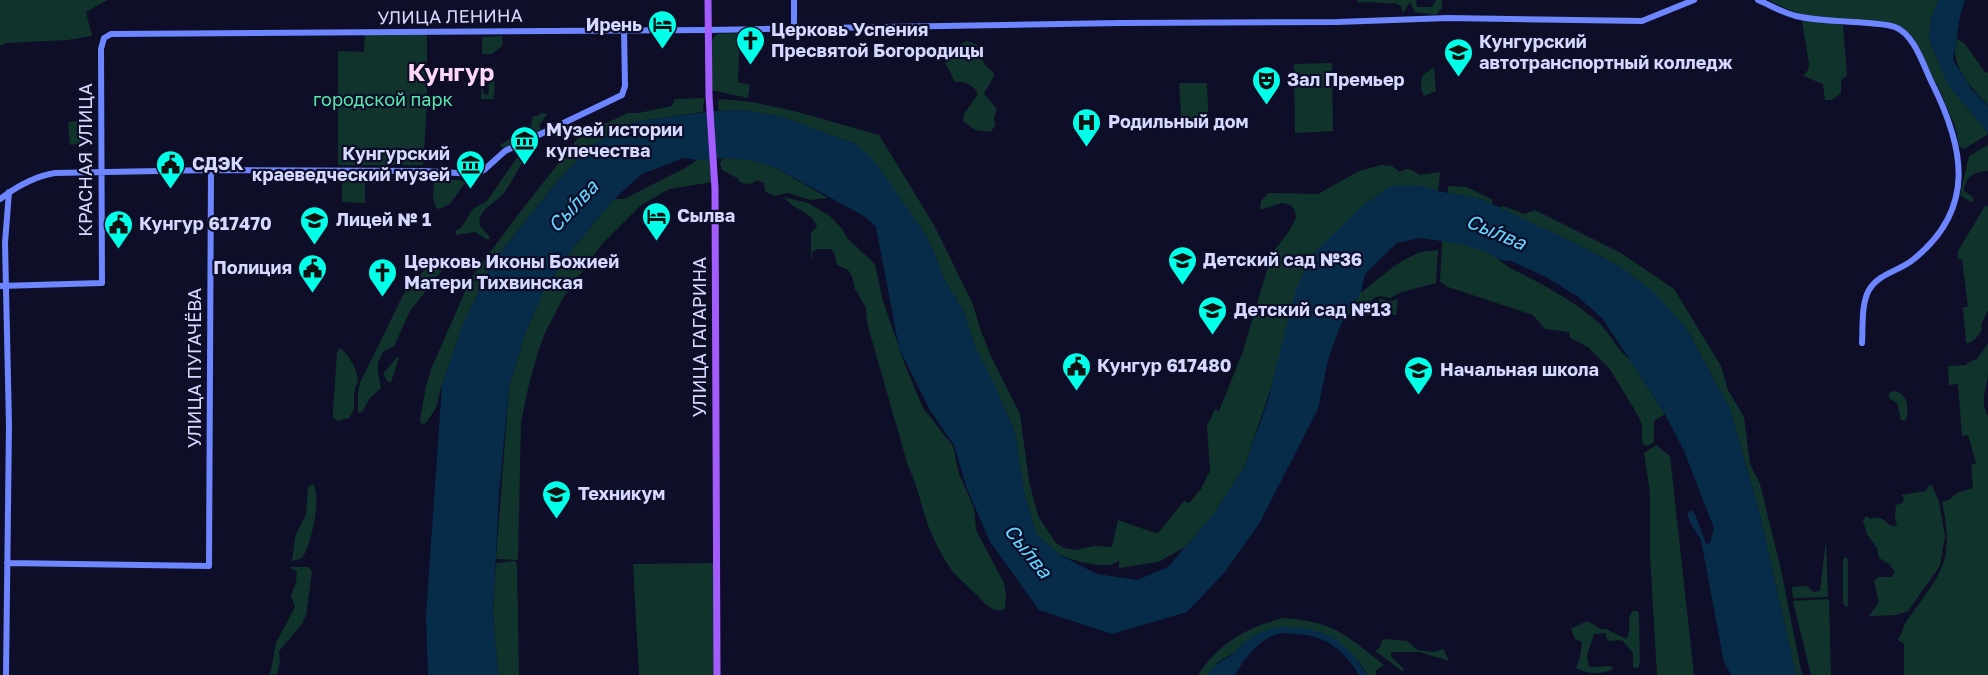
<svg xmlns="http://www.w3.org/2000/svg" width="1988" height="675" font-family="'Golos Text',sans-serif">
  <rect width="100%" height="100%" fill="#0e0e29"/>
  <path fill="#10342b" d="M0,0H108L86,12L92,36L67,40L7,43L0,46Z
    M1357,0H1416L1417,7H1432L1436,0H1442V8L1436,15L1415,12L1410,2L1403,13L1401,6L1395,3C1384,5 1371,0 1359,3Z
    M1768,0H1938L1931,19L1929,39L1947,83L1988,132L1987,135L1964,149L1959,146L1956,129L1941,93L1922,56L1910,34L1898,26L1806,15L1792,11Z
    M1802,21L1824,22L1843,25L1847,76L1841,80V93L1832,100H1825L1823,84L1803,76L1808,70L1809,64Z
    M740,33L738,82L750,85L748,98L711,90L712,40L717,34Z
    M365,35H427V104L423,165H338V51L364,52Z
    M502,36L503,42L502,46L492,54H482V37Z
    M1957,39L1964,43L1985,72L1988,73V105C1972,88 1948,65 1957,39Z
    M967,41L976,44L985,65L995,74L984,94L997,109L994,118L995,125L991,132L975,130L963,121L964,114L978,94C974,85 964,81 955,82L942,56L947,51Z
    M1332,63L1333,131L1295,133L1294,64Z
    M488,67H495L494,99H481L482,77H486L483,80V93L487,95L489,93Z
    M1434,68L1436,91L1424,96L1421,89L1422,76L1431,69Z
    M1179,83H1207L1209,128L1182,129Z
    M704,98L703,112L635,122L592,145L557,182L493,262L463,325L441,388L436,408L426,423L421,424L420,419L426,386L432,367L471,278L514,220L578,138L592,133L602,125L628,113H639L672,106L675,99Z
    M720,99L752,102L794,111L879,135L934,225L972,302L981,331L991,356L1020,414L1029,481L1038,516L1056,543L1064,548L1076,550L1094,546L1112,547L1118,520L1155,533L1159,532L1184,501L1189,503L1201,489L1210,471L1207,426L1215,409L1219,411L1243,351L1272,253L1288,233L1296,218L1295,211L1291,205L1282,203L1260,210L1261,201L1268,193L1318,194L1359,171L1381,165L1392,166L1400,172C1408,166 1413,170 1419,175L1440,172L1438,191L1422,186L1274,378L1245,466L1213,515L1185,547L1158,562L1119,568V561L1110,565H1100L1080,562L1060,555L1036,534L1024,492L1015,433L994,384L976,349L964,312L944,279L928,238L856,144L782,117L744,110L719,111L718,102Z
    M541,113L547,114L539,126L542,131L507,148L501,147L500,145L531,126L533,116H538Z
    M80,121L81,144L70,145L68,122Z
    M1988,145V171C1974,171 1965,177 1964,191L1973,197V201L1971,202L1960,195L1969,156Z
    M528,149L530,150L529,152C520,165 513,180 504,193C496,203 476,210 480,226L490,237L488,240L475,232L456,235L455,231L461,228L473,209L487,201L521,152Z
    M726,158L750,160L774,167L828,198L810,200L788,193L774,196L765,191L764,183L757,180L751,184L741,183L737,178L722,170L720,164L722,159Z
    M710,159L713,182L669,189L640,206L601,245L562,300L545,333L538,352L528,388L521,422L518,560L496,559L509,388L524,336L544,290L574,247L614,199H624L685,168L697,160Z
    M342,177H365V203L342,202Z
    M442,180H460L465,183L450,204L440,209L436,208L433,196L434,181Z
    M1448,186L1467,187L1493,200L1491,204L1481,199L1448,193Z
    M784,197L808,203L830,216L843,230L847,238L875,264L882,298L905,365L923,408L953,446L959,474L974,508L976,530L1004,583L1006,594L1005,609C993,614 985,604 978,596C970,588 961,581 954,573C944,561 935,542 929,528C921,507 918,486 908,466L867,323L866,308L855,289L852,276L848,270L837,265L834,252L831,249H817L812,252V258L811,261V233L817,226C811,211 793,210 784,197Z
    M1504,206L1524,214L1535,210L1621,253L1674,289L1721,366L1728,390L1744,417L1750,464L1760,484L1781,570L1802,675H1796L1760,515L1730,409L1686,328L1620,267L1583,247L1498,208Z
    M1985,206H1988V310L1981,325L1982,330C1978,336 1974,342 1966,343L1963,307H1968L1962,259H1958V251Z
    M1442,241C1457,243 1473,245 1487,252C1495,256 1502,263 1510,268C1542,284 1573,300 1600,324C1611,335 1617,350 1630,360L1665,414L1654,421V442L1647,446L1642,443V424L1633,407L1609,368L1588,347L1570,338L1569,332L1545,329L1533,315L1448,287L1440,282Z
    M1438,250L1436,283L1402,292L1390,298L1380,296L1374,298L1353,320L1349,315H1346L1349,306L1354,303L1360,291L1362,292L1393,267L1404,260L1420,252Z
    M443,259H447L448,263L410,311L394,346L383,352L378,363V373L381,388L370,398L362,412L358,413V392L360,383L402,297L409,286L427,268Z
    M1380,299L1392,301L1398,299L1396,315H1361Z
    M1988,343C1988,353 1988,363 1988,373C1987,391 1979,399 1988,416V675H1904V644L1898,640C1903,633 1903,625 1908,619C1941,572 1955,563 1942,502L1949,500L1957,493L1973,488L1971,465L1976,463L1968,435L1962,436L1958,384L1949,385L1948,366L1967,365V363L1977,359Z
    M340,348C348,353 358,371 358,381C357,387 355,385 355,390C352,403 358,405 349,418L338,421L333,417V412L337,353Z
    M397,357L399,358L391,382H388L383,374Z
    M1894,391C1909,394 1909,408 1906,421L1901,420L1897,403L1890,399L1889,395L1890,392Z
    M1656,445L1670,456L1694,675H1657L1650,555V493L1644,453Z
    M313,484C322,497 311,546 302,558L292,561L295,537L306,514L308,487Z
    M1932,485L1939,502L1945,536L1940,566L1908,611L1896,615L1869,616L1879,602L1874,582L1878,577H1892L1895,572L1889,564L1879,558L1877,548L1867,534L1863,521L1866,516L1871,519C1884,514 1884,524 1894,527L1897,524L1895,518L1896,505L1903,503L1904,498L1901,495L1926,491L1928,486Z
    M1826,540L1828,597L1793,598L1792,587L1807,586L1813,592L1820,591Z
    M1845,557L1848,559V607L1845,606L1843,603V560Z
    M514,561L517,563L519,675H498L493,614L496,563Z
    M714,563V675H639L633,564Z
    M291,567H309L312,572L306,615L302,624L279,651L280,661L277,674L270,675L276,643L295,607L291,595L296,583L297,571L290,568Z
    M1829,599L1831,675H1811L1793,601Z
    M1633,611H1638L1639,616L1640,663L1638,668L1633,667V653L1623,641L1619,640L1608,641L1605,633L1594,634L1587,655L1589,667L1611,666L1613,669C1603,675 1586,674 1576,668L1580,657L1582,642L1575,639L1571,629L1587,621L1601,629H1606L1626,639C1633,628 1625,619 1633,611Z
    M1284,618C1335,622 1346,635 1384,665L1375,671L1377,675H1368L1355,657L1332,637L1282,627L1241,645L1234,653L1218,662L1208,675H1198C1219,643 1247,627 1284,618Z
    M1385,639L1407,641L1418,650L1433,652L1443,649L1449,661L1420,652H1391V656L1403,668L1404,670L1402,671L1375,651L1380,647L1382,640Z"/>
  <path fill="#062c4a" d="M1938,0H1965L1960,16L1953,60L1972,90L1988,106V133L1947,83L1929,39L1931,19Z
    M744,110L782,117L856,144L873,159L928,238L944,279L964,312L976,349L994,384L1015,433L1024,492L1036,534L1060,555L1097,574L1137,580L1168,567L1213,515L1245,466L1268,400L1296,289L1314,253L1361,207L1390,186H1422L1438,191L1481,199L1583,247L1620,267L1655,293L1686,328L1730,409L1760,515L1796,675H1731L1724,662L1701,540L1690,522L1687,514L1691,510L1695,514L1706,544L1710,543L1714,528L1684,451L1665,414L1603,319L1577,296L1544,276L1511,261L1500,260L1486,252L1462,244L1420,238L1397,243L1365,274L1360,295L1354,303L1349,306L1337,334L1328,360L1318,409L1259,524L1224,573L1187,612L1112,634L1039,610L990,542L966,486L954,445L930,410L899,348L876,227L864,216L774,167L750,160L726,158L697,160L683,158L642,174L614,199L574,247L544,290L524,336L509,388L499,493L493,614L498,675H428L426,616L442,385L463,324L493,262L557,182L592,145L635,122L714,111Z
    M1282,627C1312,628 1334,632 1354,656C1359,662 1362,669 1368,675H1359C1343,649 1327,636 1296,634C1290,634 1283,632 1278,634C1259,639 1244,659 1235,675H1208C1218,661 1220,663 1233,654C1237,651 1239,646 1243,644C1256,633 1266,629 1282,627Z"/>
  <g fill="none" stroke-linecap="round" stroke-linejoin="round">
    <path stroke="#6d85ff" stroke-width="6" d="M794,0V27
      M1758,0C1770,5 1783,13 1796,16C1816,21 1847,21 1868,23C1877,24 1888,24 1895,27C1915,35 1923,65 1932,83C1964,147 1977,208 1914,259C1900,271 1879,273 1869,290C1861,304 1863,327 1862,343
      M0,199C16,187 35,176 55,173L211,170L424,171L474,174L484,170L505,151L622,95L625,86L624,29
      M0,286L102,283L101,49L104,38L111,34L709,30L1120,23L1337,22L1448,18L1642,21L1694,0
      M7,563L209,566L211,170
      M6,675L9,425L5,243L9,192"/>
    <path stroke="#a35dff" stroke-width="7" d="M708,0L709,96L715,189L717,675"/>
  </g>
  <defs>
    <symbol id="hotel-pin" viewBox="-11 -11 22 30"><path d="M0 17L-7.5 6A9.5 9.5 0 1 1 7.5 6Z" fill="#02ffe7" stroke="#0e0e29"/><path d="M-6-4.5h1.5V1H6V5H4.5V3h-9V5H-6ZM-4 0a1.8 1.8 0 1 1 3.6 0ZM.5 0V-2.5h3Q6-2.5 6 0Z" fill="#111"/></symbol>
    <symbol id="church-pin" viewBox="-11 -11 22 30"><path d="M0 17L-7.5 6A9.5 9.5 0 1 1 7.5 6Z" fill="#02ffe7" stroke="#0e0e29"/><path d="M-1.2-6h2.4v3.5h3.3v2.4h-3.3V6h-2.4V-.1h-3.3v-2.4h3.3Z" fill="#111"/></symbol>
    <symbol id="university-pin" viewBox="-11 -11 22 30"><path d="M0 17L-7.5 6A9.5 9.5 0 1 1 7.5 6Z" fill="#02ffe7" stroke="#0e0e29"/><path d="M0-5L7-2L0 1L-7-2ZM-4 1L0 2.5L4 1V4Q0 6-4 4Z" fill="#111"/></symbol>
    <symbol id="theatre-pin" viewBox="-11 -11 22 30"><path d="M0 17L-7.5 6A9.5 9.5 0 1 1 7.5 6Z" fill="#02ffe7" stroke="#0e0e29"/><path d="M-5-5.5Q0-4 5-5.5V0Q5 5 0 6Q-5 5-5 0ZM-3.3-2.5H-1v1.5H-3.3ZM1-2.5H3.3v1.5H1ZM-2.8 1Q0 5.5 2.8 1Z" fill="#111"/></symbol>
    <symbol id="hospital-pin" viewBox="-11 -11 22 30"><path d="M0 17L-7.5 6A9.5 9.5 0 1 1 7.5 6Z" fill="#02ffe7" stroke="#0e0e29"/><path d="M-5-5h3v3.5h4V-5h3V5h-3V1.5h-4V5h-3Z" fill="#111"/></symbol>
    <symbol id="museum-pin" viewBox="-11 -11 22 30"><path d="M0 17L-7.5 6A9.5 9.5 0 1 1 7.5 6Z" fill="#02ffe7" stroke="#0e0e29"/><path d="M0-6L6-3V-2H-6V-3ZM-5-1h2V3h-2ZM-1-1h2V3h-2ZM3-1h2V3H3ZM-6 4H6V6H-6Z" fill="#111"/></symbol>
    <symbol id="civic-pin" viewBox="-11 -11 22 30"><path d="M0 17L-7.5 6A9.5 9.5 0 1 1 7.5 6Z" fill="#02ffe7" stroke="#0e0e29"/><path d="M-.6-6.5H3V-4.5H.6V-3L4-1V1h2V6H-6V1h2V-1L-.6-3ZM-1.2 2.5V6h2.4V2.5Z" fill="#111"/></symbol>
    <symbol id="school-pin" viewBox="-11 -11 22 30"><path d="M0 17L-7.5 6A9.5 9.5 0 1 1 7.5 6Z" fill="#02ffe7" stroke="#0e0e29"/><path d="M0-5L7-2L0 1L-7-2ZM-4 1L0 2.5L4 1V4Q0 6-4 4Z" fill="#111"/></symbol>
  </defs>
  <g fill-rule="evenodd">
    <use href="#hotel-pin" x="646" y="8" width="33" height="45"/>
    <use href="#church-pin" x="734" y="24" width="33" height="45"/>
    <use href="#university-pin" x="1442" y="36" width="33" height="45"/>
    <use href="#theatre-pin" x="1250" y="64" width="33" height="45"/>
    <use href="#hospital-pin" x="1070" y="106" width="33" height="45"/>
    <use href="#museum-pin" x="508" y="124" width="33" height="45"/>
    <use href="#civic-pin" x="154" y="148" width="33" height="45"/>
    <use href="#museum-pin" x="454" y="148" width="33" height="45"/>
    <use href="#hotel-pin" x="640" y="200" width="33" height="45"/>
    <use href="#school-pin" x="298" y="204" width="33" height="45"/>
    <use href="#civic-pin" x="102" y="208" width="33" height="45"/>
    <use href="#school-pin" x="1166" y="244" width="33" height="45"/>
    <use href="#civic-pin" x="296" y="252" width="33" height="45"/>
    <use href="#church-pin" x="366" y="256" width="33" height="45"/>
    <use href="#school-pin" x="1196" y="294" width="33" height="45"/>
    <use href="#civic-pin" x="1060" y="350" width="33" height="45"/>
    <use href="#school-pin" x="1402" y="354" width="33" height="45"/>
    <use href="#university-pin" x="540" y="478" width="33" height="45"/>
  </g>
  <g text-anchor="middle" stroke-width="4.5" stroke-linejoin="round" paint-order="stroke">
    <g font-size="18" fill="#d6d9ff" stroke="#0e0e29">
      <text transform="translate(450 17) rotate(-1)" y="6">УЛИЦА ЛЕНИНА</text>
      <text transform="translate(86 160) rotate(-90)" y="6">КРАСНАЯ УЛИЦА</text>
      <text transform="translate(700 337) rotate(-90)" y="6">УЛИЦА ГАГАРИНА</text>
      <text transform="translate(195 368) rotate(-90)" y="6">УЛИЦА ПУГАЧЁВА</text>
    </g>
    <g font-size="18" font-weight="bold" fill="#d6d9ff" stroke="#0e0e29" text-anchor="start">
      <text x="642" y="31" text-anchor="end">Ирень</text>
      <text x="771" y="36">Церковь Успения<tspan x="771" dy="21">Пресвятой Богородицы</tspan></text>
      <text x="1479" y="48">Кунгурский<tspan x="1479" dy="21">автотранспортный колледж</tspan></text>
      <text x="1287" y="86">Зал Премьер</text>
      <text x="1108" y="128">Родильный дом</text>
      <text x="546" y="136">Музей истории<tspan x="546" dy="21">купечества</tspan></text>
      <text x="450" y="160" text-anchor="end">Кунгурский<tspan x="450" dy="21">краеведческий музей</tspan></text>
      <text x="192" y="170">СДЭК</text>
      <text x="677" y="222">Сылва</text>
      <text x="336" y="226">Лицей № 1</text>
      <text x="139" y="230">Кунгур 617470</text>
      <text x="1203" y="266">Детский сад №36</text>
      <text x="404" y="268">Церковь Иконы Божией<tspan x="404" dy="21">Матери Тихвинская</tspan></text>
      <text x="292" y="274" text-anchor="end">Полиция</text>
      <text x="1234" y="316">Детский сад №13</text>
      <text x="1097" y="372">Кунгур 617480</text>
      <text x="1440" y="376">Начальная школа</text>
      <text x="578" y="500">Техникум</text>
    </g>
    <g font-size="18" fill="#57e9a9" stroke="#0e0e29">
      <text x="383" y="106">городской парк</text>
    </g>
    <g font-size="20" font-style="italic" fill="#64d5ff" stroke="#0e0e29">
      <text transform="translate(573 206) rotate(-47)" y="7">Сы́лва</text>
      <text transform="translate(1496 232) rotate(23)" y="7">Сы́лва</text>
      <text transform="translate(1028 551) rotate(51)" y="7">Сы́лва</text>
    </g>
    <g font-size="24" font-weight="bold" fill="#ffd8f8" stroke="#0e0e29">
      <text x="451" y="81">Кунгур</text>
    </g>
  </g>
</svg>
